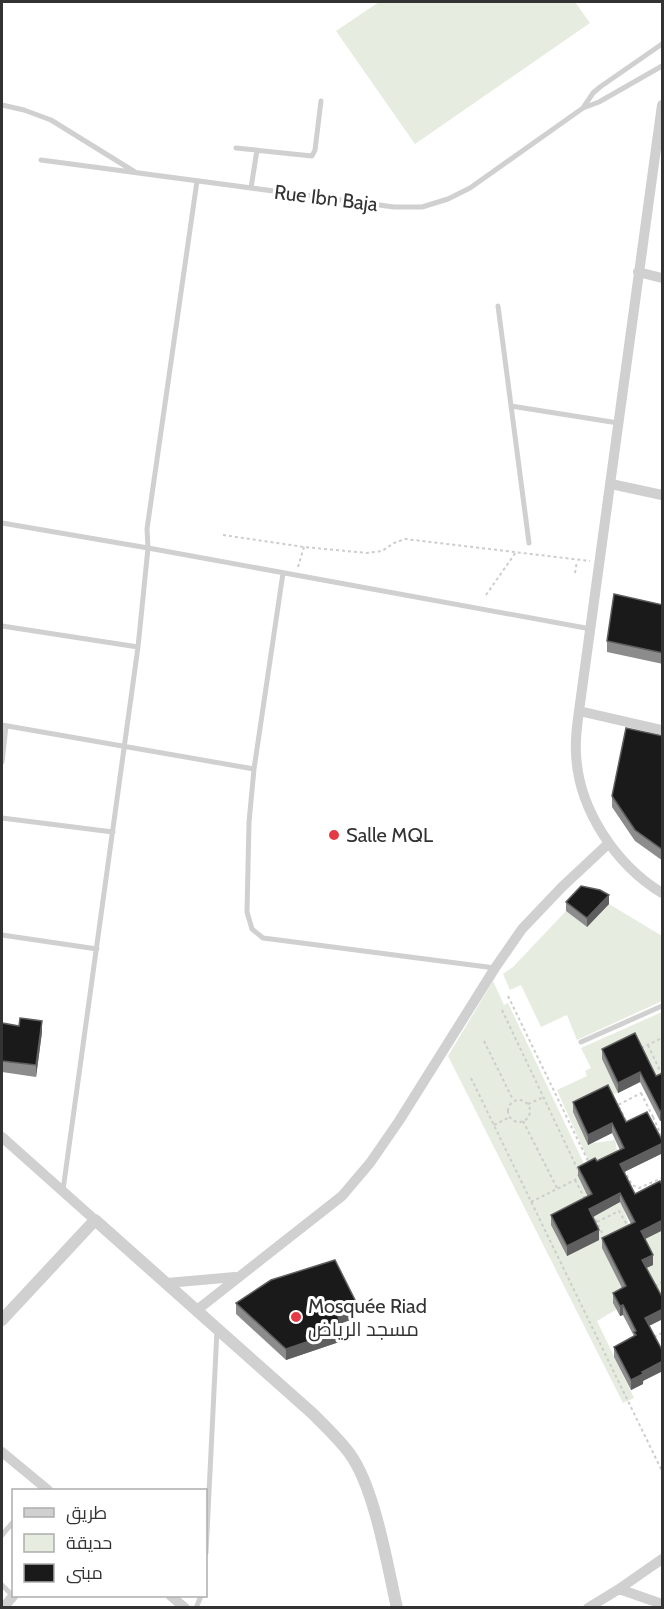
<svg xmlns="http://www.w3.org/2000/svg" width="664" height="1609" font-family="Cabin,Cairo,sans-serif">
  <rect width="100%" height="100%" fill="#fff"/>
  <path fill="#e6ecdf" d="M379,2H575L590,23L415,144L336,31Z
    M609,904L662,936V1001L577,1040L567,1015L541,1027L521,985L510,990L503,974L513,967L566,911L587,927Z
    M493,981L504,1005L508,1003L587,1170L598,1214L621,1202L632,1233L641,1241L662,1230V1305L617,1309L597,1321L634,1398L623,1403L448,1056Z
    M662,1012V1080L602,1059L618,1093L608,1095L588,1144L615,1140L619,1161L592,1169L557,1090L587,1076L585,1071L591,1068L581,1048Z"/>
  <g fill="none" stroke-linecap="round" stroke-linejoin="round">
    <path stroke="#cdcdcd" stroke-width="2" stroke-dasharray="3 3" stroke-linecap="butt" d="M223,535L304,547L367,553L382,551L394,543L405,539L590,561
      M298,567L304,547
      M575,573L577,561
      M486,595L516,552
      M508,996L589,1163
      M502,1010L578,1170
      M484,1041L513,1100
      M648,1045L662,1075
      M641,1048L662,1038
      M471,1078L662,1471
      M641,1093L653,1117L629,1127L618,1105Z
      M508 1111a11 11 0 1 1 22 0a11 11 0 1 1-22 0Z
      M528,1104L544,1097
      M653,1117L662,1137
      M523,1121L557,1188
      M494,1125L510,1117
      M624,1170L632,1185L639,1188L662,1178
      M575,1180L585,1199
      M531,1202L575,1180L580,1173
      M593,1214L605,1239
      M597,1222L619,1211L629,1228
      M655,1286L662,1282
      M654,1337L662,1333"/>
    <path stroke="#d0d0d0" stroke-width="5" d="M2,105L24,110L51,120L135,172
      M583,108L593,93L600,87L662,44
      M236,148L312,156L315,150L321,101
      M41,160L394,207H422L448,199L470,188L583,108L599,102L662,66
      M251,188L257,150
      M498,306L529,543
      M511,406L618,423
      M2,523L148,548L591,629
      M283,573L254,769L249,822L247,912L252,929L263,938L495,968
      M2,626L138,647
      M2,725L254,769
      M2,762L6,726
      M2,818L113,832
      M2,935L97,949
      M581,1042L662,1006
      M63,1190L138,647L148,548L147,529L197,181
      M2,1535L14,1521
      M206,1553L217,1330
      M2,1585L13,1596
      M196,1608L201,1596"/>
    <path stroke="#d0d0d0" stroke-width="10" d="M662,105L579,711C577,725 575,739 576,753C578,809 616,865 662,893
      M638,272L662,278
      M611,484L662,495
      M579,711L662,730
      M2,1137L95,1220
      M167,1283L235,1277
      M197,1310L342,1196L370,1163L399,1121L495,968L522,929L562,887L609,843
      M2,1452L48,1490
      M619,1589L662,1604
      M171,1596L185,1608
      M3,1608L14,1595
      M588,1608L619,1589L662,1559"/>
    <path stroke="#d0d0d0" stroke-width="12" d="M2,1320L95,1220L312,1413C325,1426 339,1439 350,1454C375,1489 387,1564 397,1608"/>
  </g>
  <path fill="#8c8c8c" d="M663,605V664L607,652V641Z
    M663,736V861L635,841L612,807V796Z
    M566,902L609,904L587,927L566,911Z
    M2,1023L19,1026L42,1032L36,1077L2,1072Z
    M602,1049L656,1076L663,1073L660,1121L640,1082L618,1093L602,1059Z
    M573,1102L626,1122L663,1142V1153L624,1172L635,1194L663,1186V1230L645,1239L653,1265L646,1268L649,1326L643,1384L631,1390L614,1357V1347L634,1336L623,1315L620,1316L613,1303V1293L622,1288L602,1248V1238L631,1224L620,1202L593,1217L599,1240L567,1256L551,1225V1215L588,1197L578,1176V1167L597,1161L620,1150L612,1133L588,1145L573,1112Z
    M236,1303L356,1313L353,1319L340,1323L342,1341L286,1360L236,1314Z"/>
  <path fill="#5f5f5f" d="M609,895V904L587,927V918Z
    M42,1021V1032L36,1077V1065Z
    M640,1072V1082L618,1093V1083Z
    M663,1110V1120L660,1121V1111Z
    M612,1123V1133L588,1145V1135Z
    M663,1143V1153L620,1174V1164Z
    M620,1193V1202L589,1219V1209Z
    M663,1220V1230L641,1241V1231Z
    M599,1230V1240L567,1256V1246Z
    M653,1255V1265L642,1270V1260Z
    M356,1302V1313L353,1319L337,1325V1313Z
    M623,1305V1315L620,1316V1306Z
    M663,1309V1319L645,1328V1318Z
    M342,1330V1341L286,1360V1349Z
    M663,1361V1371L643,1381V1384L631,1390V1380L642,1372Z"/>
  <path fill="#1a1a1a" stroke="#5f5f5f" stroke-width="1.5" d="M614,594L663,605V653L607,641Z
    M626,728L663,736V850L635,830L612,796Z
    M581,886L600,890L609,895L587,918L566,902Z
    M20,1018L42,1021L36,1065L2,1061V1023L19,1026Z
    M635,1033L656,1076L663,1073V1110L660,1111L640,1072L618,1083L602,1049Z
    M608,1085L626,1122L647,1112L663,1142V1143L620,1164L635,1194L660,1181L663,1186V1220L641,1231L653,1255L642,1260L661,1295H663V1309L645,1318L661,1348L663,1347V1361L642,1372L643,1374L631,1380L614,1347L636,1335L634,1332L636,1331L623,1305L620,1306L613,1293L626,1286L602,1238L635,1222L620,1193L589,1209L599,1230L567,1246L551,1215L592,1194L578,1167L595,1158L597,1161L624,1148L612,1123L588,1135L573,1102Z
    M335,1260L356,1302L353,1307L337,1313L342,1330L286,1349L236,1303L271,1280Z"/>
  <g fill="#e63946" stroke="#fff" stroke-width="2">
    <circle cx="334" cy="835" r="6"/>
    <circle cx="296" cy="1317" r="6"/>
  </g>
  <g text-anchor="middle" stroke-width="6" stroke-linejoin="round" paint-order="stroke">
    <g font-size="20" fill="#333" stroke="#fff">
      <text transform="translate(326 198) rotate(7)" y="7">Rue Ibn Baja</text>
    </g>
    <g font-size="20" fill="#333" stroke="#fff" text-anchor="start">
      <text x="346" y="842">Salle MQL</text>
      <text x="308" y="1313">Mosquée Riad<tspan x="308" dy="23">مسجد الرياض</tspan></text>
    </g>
  </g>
  <rect width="664" height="1609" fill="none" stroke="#333333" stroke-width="6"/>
  <rect x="12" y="1489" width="195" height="108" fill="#ffffff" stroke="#adadad" stroke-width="1.5"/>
  <rect x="24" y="1508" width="30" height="9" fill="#d0d0d0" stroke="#adadad" stroke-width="1.5"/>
  <text x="66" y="1519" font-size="18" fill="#333333">طريق</text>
  <rect x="24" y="1534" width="30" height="18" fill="#e6ecdf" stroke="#adadad" stroke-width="1.5"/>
  <text x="66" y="1549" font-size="18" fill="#333333">حديقة</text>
  <rect x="24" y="1564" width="30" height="18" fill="#1a1a1a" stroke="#adadad" stroke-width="1.5"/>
  <text x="66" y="1579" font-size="18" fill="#333333">مبنى</text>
</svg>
